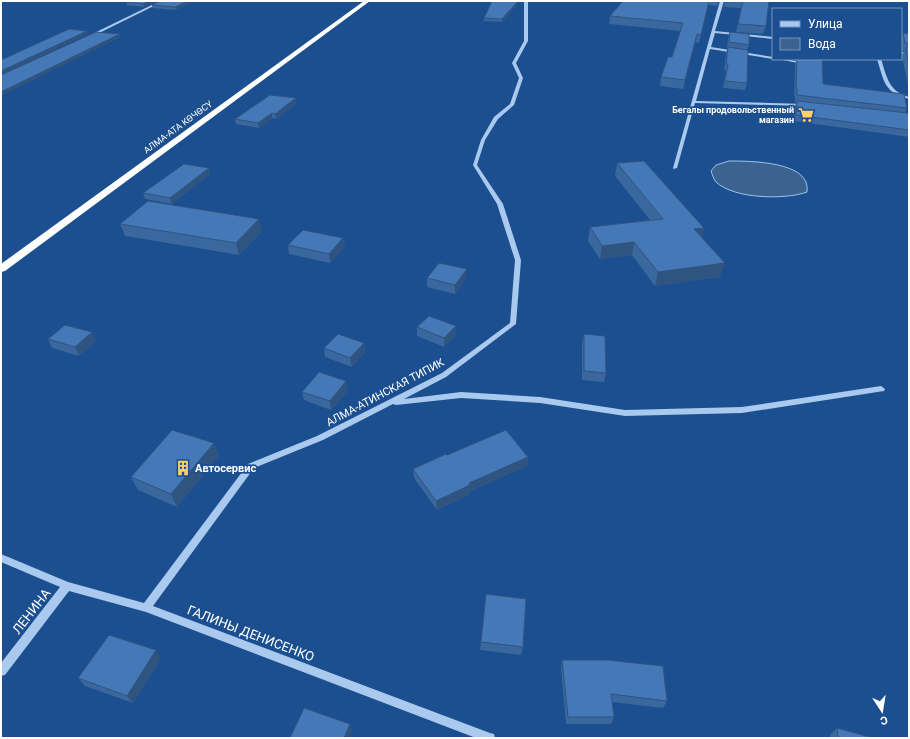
<svg xmlns="http://www.w3.org/2000/svg" width="910" height="739" font-family="Roboto,sans-serif">
  <rect width="100%" height="100%" fill="#1b4f8f"/>
  <path fill="#3c6290" stroke="#9cc4f0" d="M729,161C749,161 812,161 807,192C785,200 734,199 716,182C714,180 712,174 711,171L716,165Z"/>
  <g fill="none" stroke-linecap="round" stroke-linejoin="round">
    <path fill="#a9c9ee" fill-rule="evenodd" d="M160,1H164L91,37L88,36Z
      M524,1H528V41L516,63L523,78L514,105L498,119L485,140L477,165L503,204L521,260L516,324L446,377L404,399L461,392L540,397L625,410L742,407L881,386L885,389L884,391L742,413L625,416L540,403L461,398L396,405L393,404L323,440L254,468L153,606L490,733L494,734L495,738H476L146,612L69,591L5,675L1,676V663L60,587L1,562V554L68,582L144,603L248,464L317,436L442,373L510,323L515,260L497,204L473,165L481,140L494,117L510,104L519,78L512,63L524,41Z
      M720,1H724L715,31L773,37V39L715,33L711,47L773,57V59L710,49L696,101L805,104L807,105L805,106L695,103L677,168L673,169V168Z
      M901,52L909,53V55L901,54Z
      M777,59H786L800,62L798,63Z
      M877,59H881C887,77 888,91 909,97V99C884,93 884,81 877,59Z"/>
    <path fill="#fff" fill-rule="evenodd" d="M364,1H370L5,271L1,272V264Z"/>
  </g>
  <path fill="#3a679d" d="M157,1L144,7L127,5L126,2Z
    M194,1L176,10L153,8L152,5Z
    M623,1H719L717,6L708,5L699,43L695,42L683,89L660,86L661,77L672,57L680,31L609,24L610,16Z
    M725,1H769L766,26L763,34L736,32L741,8L724,7Z
    M519,2L502,22L484,21V18Z
    M730,32L749,45L747,50V83L745,90L723,88L726,71L724,70L726,53L728,48H727L728,39Z
    M903,33L909,34V91L902,56L904,51H901V37Z
    M796,59H822L823,84L907,108L905,113L909,117V137L794,121L795,107L796,102H795V96H794L795,64L797,60Z
    M297,103L276,119L272,118L259,128L236,124L235,119Z
    M617,163L702,238L720,277L655,286L632,255L600,259L588,241L590,227L650,220L615,176Z
    M209,168L210,174L172,204L145,199L143,193Z
    M120,224L262,231L239,255L125,236Z
    M343,238L345,246L330,263L289,254L288,245Z
    M427,278H466L455,294L427,287Z
    M456,326V335L444,347L417,336V327Z
    M584,334L606,373L604,382L582,380V343Z
    M48,339L96,341L79,356L52,348Z
    M364,343L365,352L352,367L325,357L324,348Z
    M348,390L331,410L304,400L302,392Z
    M214,443L219,456L177,507L138,490L131,477Z
    M447,455L528,457L527,466L470,491V494L437,510L414,478L413,469Z
    M481,642L523,647L521,655L480,650Z
    M161,658L133,703L85,686L78,678Z
    M562,660L667,701L663,708L612,702L614,717L611,724H566L561,668Z
    M837,728L873,738H830V735Z"/>
  <path fill="#305480" d="M150,1H157L144,7L143,4Z
    M188,1H194L176,10L175,7Z
    M518,1H520L502,22V19Z
    M87,31L88,34L1,75V71Z
    M120,34L121,37L1,96V92Z
    M296,98L297,103L276,119L275,114Z
    M272,113V118L259,128L258,123Z
    M209,168L210,174L172,204L170,198Z
    M259,219L262,231L239,255L236,243Z
    M704,228L701,241L694,229Z
    M343,238L345,246L330,263L329,254Z
    M634,242L632,255L600,259L602,246Z
    M725,263L720,277L655,286L658,272Z
    M467,269L466,278L455,294V285Z
    M456,326V335L444,347V338Z
    M92,332L96,341L79,356L75,347Z
    M364,343L365,352L352,367L350,358Z
    M346,381L348,390L331,410L330,401Z
    M214,443L219,456L177,507L171,494Z
    M528,457L527,466L470,491V494L437,510L436,501L469,483Z
    M156,650L161,658L133,703L127,696Z
    M350,724L352,731L349,738H344Z"/>
  <path fill="#4478b7" stroke="#305480" d="M129,1H150L143,4L126,2Z
    M161,1H188L175,7L152,5Z
    M492,1H518L502,19L484,18Z
    M623,1H709L701,35L697,34L685,80L661,77L668,57H672L683,23L610,16Z
    M743,1H769L766,26L738,24Z
    M69,29L87,31L1,71V60Z
    M96,32L120,34L1,92V75Z
    M730,32L749,34V45L729,42Z
    M903,33L909,34V44L905,43Z
    M728,47L748,50L747,83L725,81L728,64H726Z
    M906,48H909V64Z
    M797,59H822L823,84L904,94L907,108L797,95V89H796Z
    M270,95L296,98L275,114L272,113L258,123L235,119Z
    M797,101L908,113L909,117V130L796,115Z
    M644,161L704,228L694,229L725,263L658,272L634,242L602,246L590,227L663,219L617,163Z
    M184,164L209,168L170,198L143,193Z
    M148,201L259,219L236,243L120,224Z
    M303,230L343,238L329,254L288,245Z
    M439,263L467,269L455,285L427,278Z
    M429,316L456,326L444,338L417,327Z
    M65,325L92,332L75,347L48,339Z
    M338,334L364,343L350,358L324,348Z
    M584,334L605,336L606,373L584,371Z
    M319,372L346,381L330,401L302,392Z
    M172,430L214,443L171,494L131,477Z
    M506,430L528,457L469,483L470,485L436,501L413,469L446,454L447,455Z
    M486,594L526,599L523,647L481,642Z
    M109,635L156,650L127,696L78,678Z
    M562,660H607L663,666L667,701L611,694L614,717H568Z
    M304,708L350,724L344,738H290Z
    M837,728L873,738H838Z"/>
  <defs>
    <symbol id="supermarket-bare" viewBox="-9 -9 18 18"><path d="M-6-5.5h2.5l.6 2H6L4.5 2H-2.5L-4.4-4H-6ZM-1.5 3.2a1.3 1.3 0 1 0 .1 0ZM3 3.2a1.3 1.3 0 1 0 .1 0Z" fill="#ffd166" stroke="#1b4f8f" stroke-width="2.5" paint-order="stroke"/></symbol>
    <symbol id="building-bare" viewBox="-9 -9 18 18"><path d="M-4-6H4V6H1V3H-1V6H-4ZM-2.5-4.3h1.7v1.8h-1.7ZM.8-4.3h1.7v1.8H.8ZM-2.5-1h1.7V.8h-1.7ZM.8-1h1.7V.8H.8Z" fill="#ffd166" stroke="#1b4f8f" stroke-width="2.5" paint-order="stroke"/></symbol>
  </defs>
  <g fill-rule="evenodd">
    <use href="#supermarket-bare" x="795" y="104" width="22" height="22"/>
    <use href="#building-bare" x="172" y="457" width="22" height="22"/>
  </g>
  <g text-anchor="middle" stroke-width="3.5" stroke-linejoin="round" paint-order="stroke">
    <g font-size="9" font-weight="bold" fill="#fff" stroke="#1b4f8f" text-anchor="end">
      <text x="794" y="113">Бегалы продовольственный<tspan x="794" dy="10">магазин</tspan></text>
    </g>
    <g font-size="9" fill="#fff" stroke="#1b4f8f">
      <text transform="translate(178 127) rotate(-36)" y="3">АЛМА-АТА КӨЧӨСҮ</text>
    </g>
    <g font-size="11" fill="#fff" stroke="#1b4f8f">
      <text transform="translate(385 392) rotate(-28)" y="4">АЛМА-АТИНСКАЯ ТИПИК</text>
    </g>
    <g font-size="11" font-weight="bold" fill="#fff" stroke="#1b4f8f" text-anchor="start">
      <text x="195" y="472">Автосервис</text>
    </g>
    <g font-size="13" fill="#fff" stroke="#1b4f8f">
      <text transform="translate(31 611) rotate(-52)" y="5">ЛЕНИНА</text>
      <text transform="translate(251 633) rotate(21)" y="5">ГАЛИНЫ ДЕНИСЕНКО</text>
    </g>
  </g>
  <rect width="910" height="739" fill="none" stroke="#ffffff" stroke-width="4"/>
  <rect x="772" y="8" width="130" height="52" fill="#1b4f8f" stroke="#7695bc"/>
  <rect x="780" y="21" width="20" height="6" fill="#a9c9ee" stroke="#7695bc"/>
  <text x="808" y="28" font-size="12" fill="#ffffff">Улица</text>
  <rect x="780" y="38" width="20" height="12" fill="#3c6290" stroke="#7695bc"/>
  <text x="808" y="48" font-size="12" fill="#ffffff">Вода</text>
  <g transform="translate(882 711) rotate(168)" stroke="#1b4f8f" stroke-width="3" paint-order="stroke">
  <path d="M0-3L7 15L0 10L-7 15Z" fill="#ffffff"/>
  <text y="-6" font-size="11" font-weight="bold" text-anchor="middle" fill="#ffffff">С</text>
  </g>
</svg>
